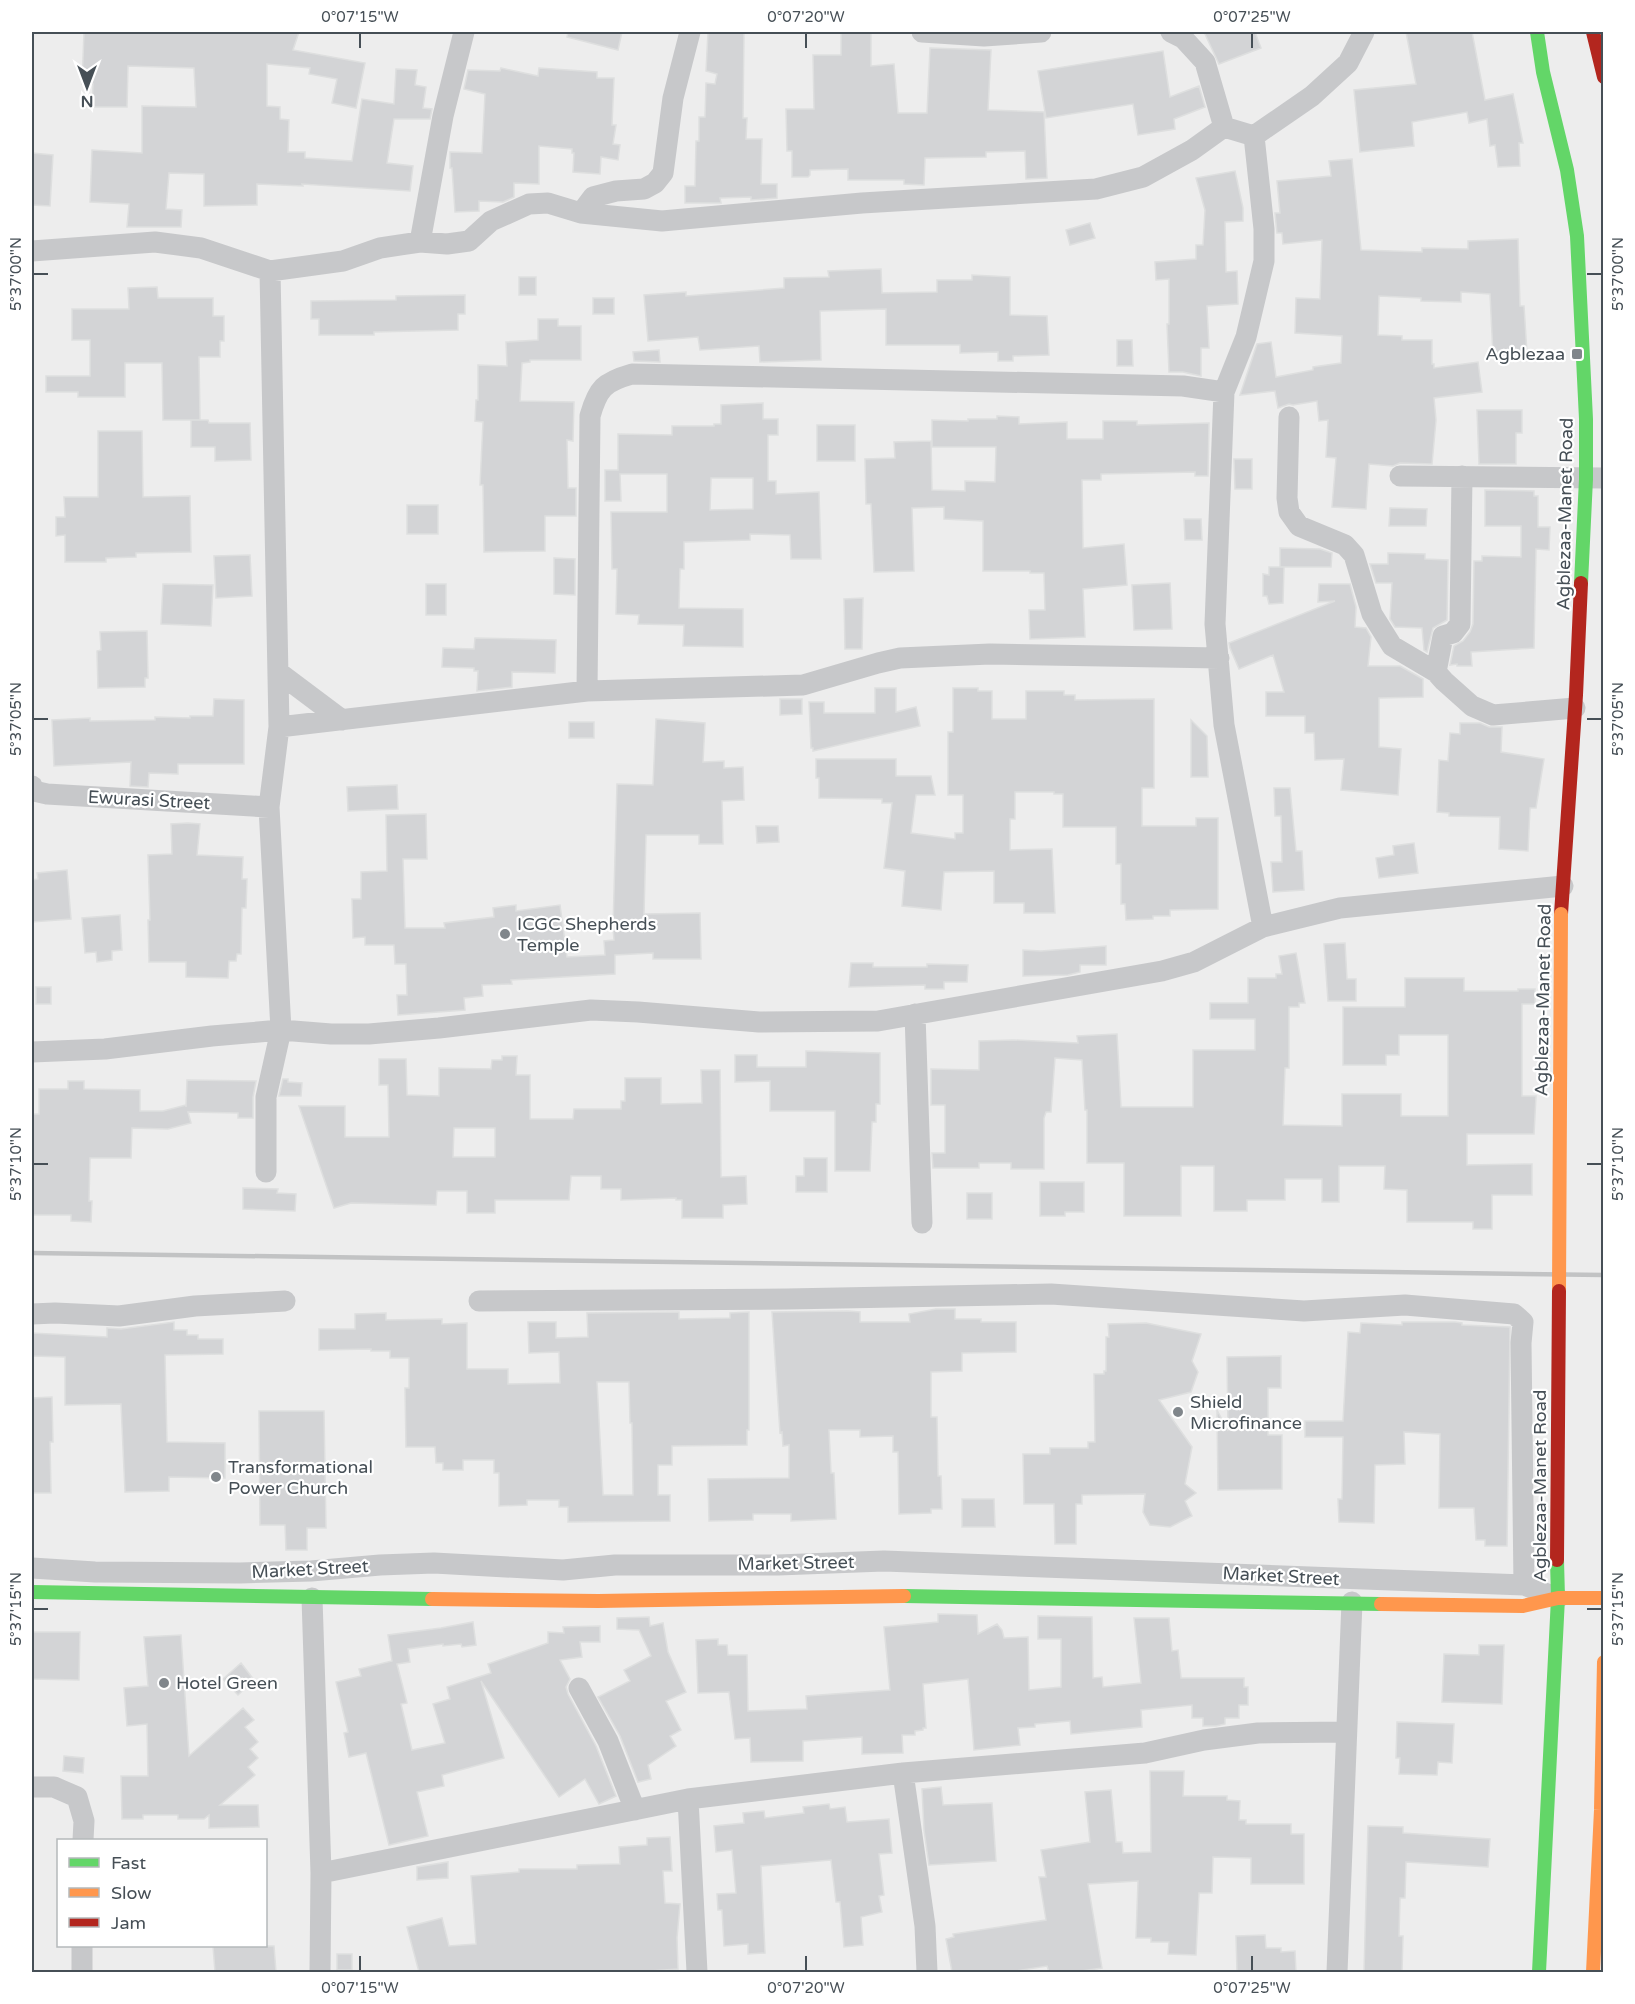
<svg xmlns="http://www.w3.org/2000/svg" width="1635" height="2004" font-family="'Varela Round',sans-serif">
  <rect width="100%" height="100%" fill="#ededed"/>
  <path fill="#d3d4d6" stroke="#dedfdf" stroke-width="1.5" fill-rule="evenodd" d="M84,32H299L293,50L365,63L356,108L332,103L337,79L309,74L310,68L267,64V106L280,107V119L289,120L288,152H305V158L352,161L362,99L394,104L396,69L417,70L415,85L426,87L423,108L432,109L430,119H394L387,163L413,166L410,191L302,184L303,186L257,184V205L204,206V174L169,173L166,209L182,210L181,227H127L129,204L90,202L92,150L142,153V106L196,107L194,68L128,66L127,107H92L93,84H82Z
    M568,32H622L618,50L567,37Z
    M708,32H744L743,118H747L746,139H762L761,184H777V198L751,200V197L720,198L721,203H685V186H695L696,141H699V117H705L706,83L715,84L717,74L706,71Z
    M841,32H871V66L894,64L898,113H927L930,48L991,50L988,110L1044,112L1047,178L1026,179L1025,151L986,152V157L925,158L924,185L904,184V180H848V169L810,170V175L808,177H792V151H787L786,109H814L813,55H841Z
    M1204,32H1255L1261,48L1219,64Z
    M1406,32H1472L1485,100L1513,94L1523,143H1519L1520,166L1498,167L1495,145L1490,146L1487,119L1469,123L1467,112L1412,122L1414,146L1360,152L1354,90L1416,84Z
    M1163,51L1170,97L1199,86L1205,107L1174,119L1175,129L1138,135L1133,104L1046,118L1038,71Z
    M501,68L538,76L539,68L597,72V78H614L612,125H616L613,144L620,145L618,160L601,157L600,174L573,172L574,153H572V149L539,146V184L514,183V197L503,202L479,201V211L455,212L452,168H450V152L482,153L485,94L464,89L468,70L500,71Z
    M32,153L53,155L50,206L32,205Z
    M1352,159L1361,250L1422,252V248L1468,249V241L1518,239L1520,306H1524L1527,353L1493,355L1490,294L1461,292V302L1421,301V298L1379,296L1378,335L1402,336V340H1432V364H1434V368L1478,362L1482,392L1434,398L1436,420L1432,464L1400,463L1393,466L1369,464L1366,509L1332,507L1336,458L1326,457L1328,420L1319,421L1317,401L1293,405L1289,404L1278,408L1275,391L1240,395L1257,344L1271,342L1276,377L1313,370V367L1341,363L1342,336L1295,333L1296,298L1320,299L1322,240L1283,244L1282,233H1277L1275,213H1280L1277,181L1331,176L1329,161Z
    M1235,171L1243,208V221L1225,222L1226,272L1237,271L1238,304L1207,306L1209,348H1201V376L1183,372H1169L1167,324H1169V279L1156,280L1155,262L1196,259V245H1203L1205,210L1196,178Z
    M1090,223L1095,238L1070,245L1066,230Z
    M881,269L882,293L937,292V280H972V275L1010,277V315L1047,316L1049,355L1013,356V361H998V352L960,353V345H886V309L820,311L821,360L760,362L759,346L700,350L698,337L648,341L644,295L686,292V296L784,288V278L829,277L828,271Z
    M519,277H536V295H519Z
    M157,287L158,298H213V316H224V341H220V357H199L200,420H163L162,363H125V397H78V392H46V376H90V340H72V309H129L128,288Z
    M465,295V314H458V330L374,332V335H319V319H311V301L396,300V296Z
    M593,298H614V314H593Z
    M538,319H558V326H581V360H530V362L522,363L520,401L574,402L573,441L567,440L568,488H576V516H545V551L484,552L483,485H480L483,422L475,421L476,400H478V365L507,366L506,342L538,340Z
    M1117,340H1132L1133,366H1117Z
    M659,350L660,362L634,361L633,352Z
    M763,403V419H778V435H768V481H776V494L819,492L821,559H791L790,535L750,534V540L684,542V569H680L679,608L743,609V647L683,646L684,625L638,624L639,615L616,614L617,569H612L611,512H667V474H620L621,501H605V470H618V434L672,435V426H714V424H721V405ZM711,478H753V509L710,510Z
    M1477,410H1522V433H1516V464H1479Z
    M997,416L1019,417V424L1067,422V439H1103V421H1137V425L1209,423L1208,476H1195V472L1101,474V480H1082L1083,548L1124,544L1127,585L1083,589L1085,637L1030,639L1029,610H1045L1044,573H1030V571H983V521L944,519V507L912,508L914,571L874,572L871,504H866L865,459L895,458L894,442L931,441L932,490L965,491V481L995,482L996,447H932V420L968,421V419H997Z
    M191,420H208L209,423H250L251,460L215,461V447H191Z
    M817,425H855V461H817Z
    M98,431H142L143,497L190,496L191,552L136,553V557L106,558V562H65V535L56,536V517H65L64,497H98Z
    M1234,459H1252V489H1235Z
    M1485,490L1534,491V496H1538V527H1550L1549,550L1536,549L1534,648L1471,652L1472,666H1457V664L1450,665L1454,646L1463,641L1470,632L1473,624L1474,561H1482V556L1521,557V526H1485Z
    M407,505H438V534H407Z
    M1390,508L1427,509L1426,526H1389Z
    M1184,519H1201L1202,540H1185Z
    M1280,548L1320,549L1332,553L1331,567H1280Z
    M1388,553L1425,554V559L1448,560L1447,620L1433,628L1427,652L1424,650L1422,628L1395,627L1390,619L1392,583H1376L1370,564H1388Z
    M250,555L252,596L216,598L214,556Z
    M554,558L575,559V595L554,594Z
    M1269,567H1284L1283,603L1269,604L1267,596H1263V574L1269,575Z
    M1170,583L1172,629L1134,630L1132,585Z
    M163,584L213,585L211,626L161,624Z
    M426,584H446V615H426Z
    M1319,584H1350L1356,607L1355,627L1366,628L1371,637L1368,666H1400L1423,679V697L1379,698V747L1401,749L1398,795L1341,790L1344,759L1315,760L1314,733H1305V716H1266V692H1284L1273,655L1239,669L1230,648L1229,643L1335,601L1318,602Z
    M863,598L862,649H845L844,599Z
    M147,631L148,678H145V687L98,688L97,651L101,650L100,632Z
    M475,638L556,640L555,673L512,672V687L477,691L478,671H474V668L442,667L443,648L474,649Z
    M875,688H896V712L916,707L920,726L813,751V748H811L809,702H824V713H875Z
    M953,688H978V691H992V719H1026V691H1064V695H1075V700L1154,699V788H1142V826H1196V818H1218V909L1170,910V916H1153V919L1126,920L1125,904H1121V864H1116V827H1063V794H1054V792H1015V819H1010V850L1052,849L1055,913H1024V903H994V871L944,872L941,910L902,906L905,871L884,868L892,803H882V799L819,798V778H816V759H896V776H931L935,795H916L911,833L955,839V833H963V795H948V732H953Z
    M214,699L244,700V764H178V774L149,773L148,787L130,786L131,762L54,766L52,720L90,718V721L155,720V717L190,718V716H213Z
    M780,699H802V714L780,715Z
    M656,719L705,723L703,762L724,761V768L743,767L744,800L722,801L723,844H699V835H646L644,914L700,913L701,959H653V953L615,955V974L511,980L512,984L482,985L483,996L464,998L465,1010L398,1015L397,995H407L406,964H395L394,945H365V937L353,938L352,899H361V872L387,871L386,815L426,814L427,859H403L405,928H445L444,923L494,917L493,908L516,905V911L560,905L567,957L605,955L604,941L614,940L613,928L617,784L653,785Z
    M1191,720L1207,736L1208,777H1191Z
    M569,722H594V738H569Z
    M1460,723H1480L1489,727H1502L1501,752L1544,759L1536,808H1530L1528,851L1499,849L1500,817L1449,816V813L1437,812L1439,760L1448,761L1450,733L1460,734Z
    M397,785L398,809L348,811L347,787Z
    M1274,788H1290L1296,851H1302L1304,890L1273,892L1271,862H1282L1281,816H1275Z
    M188,823L200,824L197,855L243,857L242,879H247L246,908H242L241,954H237L236,961H229L228,978L186,977V962H149L148,920H150L148,855L172,854L171,824Z
    M756,826H778L779,842L757,843Z
    M1414,843L1418,873L1379,878L1376,858L1394,855L1393,846Z
    M67,870L71,919L32,922V880L38,879L37,873Z
    M120,915L122,950L112,951V960L97,962L96,952L85,953L82,918Z
    M1345,943L1347,979H1356V1001H1328L1324,944Z
    M1106,946V965H1080V972L1068,975L1023,976V950L1041,951Z
    M1296,953L1305,1003H1299V1007H1289V1068H1285L1283,1125L1342,1126V1094H1401V1116H1448V1035H1399V1055H1386V1065H1343V1007H1405V978H1464V991H1518V989H1535V1004H1522V1096H1536L1534,1134H1467V1165L1532,1164V1195H1492V1229H1473V1222H1407V1190L1384,1189L1385,1166H1339V1202H1322V1179H1285V1200H1247V1211H1214V1166H1181V1216H1124V1163H1087V1110H1085L1082,1060L1055,1058L1051,1112H1046L1044,1118V1169H1011V1163H979V1168H933L932,1153H945V1105H931V1069L979,1070V1041L1014,1040L1078,1043L1077,1036L1117,1034L1121,1107H1193V1050H1255V1019H1210V1003H1248V978H1276V974H1282L1279,956Z
    M851,963H873V967H927V964L968,965L967,982H944V989H925V985L849,987Z
    M36,987H51V1004H36Z
    M806,1051L880,1053V1104H876V1122H872L870,1171H835V1111H770V1081L735,1082V1055H757V1067H806Z
    M502,1056H517L516,1075H530V1119H573L574,1109H621V1101H625V1078H661V1104L702,1103L701,1070H720L721,1177L746,1176L747,1204L723,1205V1218H682V1200H676V1198L621,1200V1189H601V1176H571L569,1200H495V1213H467V1191H437L436,1205L351,1203L334,1208L299,1106H345V1137H389L388,1085H379V1059H406L407,1095L439,1096V1068L491,1069L492,1060H502ZM454,1128H495V1157H453Z
    M283,1079H288V1082L302,1083L301,1096H279Z
    M187,1080L256,1081L253,1097V1118H238V1113L188,1112L191,1123L168,1129L132,1128L131,1158H90L89,1201H92L91,1222L71,1221V1215H32V1114H39V1089H68V1081H84V1089L140,1090V1111H163L186,1105V1107Z
    M804,1158H827V1192H796V1176H804Z
    M1040,1182H1084V1212H1065V1216H1040Z
    M243,1188L278,1189L277,1193L296,1194L295,1211L243,1209Z
    M967,1193H992V1219H967Z
    M936,1309H955V1319H981V1322H1016V1352L962,1353V1371L931,1372V1417H937L938,1476H941L942,1509H931V1513L899,1514L898,1452H893V1436L860,1437V1430H829L831,1473H834L836,1519L791,1521V1514H753V1520L709,1521L708,1479L789,1478V1445L783,1446L782,1432L780,1433L772,1312L848,1311L860,1312V1322H910L909,1314Z
    M679,1312V1319L730,1318V1313L749,1312V1430H747V1445L672,1446V1465H658V1495H670V1521L568,1522V1507H559V1500H527V1505L499,1506V1473H494V1460H463V1470H443V1463H436L435,1447H406L405,1388H409V1358H390V1351H371V1349L319,1350V1329H355V1314L386,1313V1320L442,1319V1324L467,1323V1369H508V1384L560,1383L559,1352L529,1353L528,1322H556V1338L588,1337L587,1313ZM597,1382H629L630,1423H632L633,1495H603Z
    M174,1322V1330H187V1335H198V1339H223V1354L165,1355L167,1442L225,1443V1478L169,1477V1491L125,1492L121,1404L65,1405V1357L32,1356V1333L107,1337V1328L121,1329Z
    M1402,1322H1455L1462,1323V1325L1510,1327L1507,1546H1485V1540H1476L1474,1508H1439L1440,1434L1404,1432L1405,1464L1375,1465L1374,1523L1339,1522L1338,1499H1342L1343,1437H1305V1421H1343L1348,1332L1360,1333L1361,1323L1402,1325Z
    M1146,1323L1201,1334L1192,1361L1198,1372L1191,1392L1159,1400L1192,1447L1185,1484L1196,1493L1185,1501L1192,1516L1170,1527L1150,1525L1143,1512L1145,1494L1082,1495V1504H1076V1544H1055L1054,1504H1024L1023,1454H1050V1448H1088V1442H1095L1094,1374H1104V1371H1106V1337H1109L1108,1324Z
    M1281,1356V1388H1268V1435H1282V1489L1218,1490L1217,1410L1228,1431L1227,1357Z
    M52,1397L53,1442H50L51,1493H32V1398Z
    M259,1411H324L326,1528H307V1550H286L285,1525H260Z
    M962,1499H994L995,1527H962Z
    M938,1614L977,1615L978,1634L997,1624L1002,1630L1004,1638L1028,1637L1029,1690L1061,1687V1639H1038V1616L1092,1617L1093,1678L1102,1677L1103,1687L1141,1683L1134,1618H1169L1172,1651L1178,1650L1181,1678H1244V1687H1248V1705H1239V1718H1225V1724L1216,1726H1203V1718H1192V1705L1141,1710L1142,1727L1071,1734L1070,1721L1035,1724V1727L1018,1728L1020,1745L974,1750L968,1679L923,1684L926,1728H923V1730L915,1731V1735H902L903,1753L862,1754V1737L803,1741V1761L751,1762L750,1738L735,1739L729,1692L698,1693L696,1640L718,1639V1645H727L728,1655H747L748,1711L807,1709L806,1696L890,1690L884,1627L938,1622Z
    M649,1617L650,1626L663,1623L668,1652L686,1692L666,1701L681,1730L670,1736L676,1746L648,1765L651,1779L638,1782L620,1736L598,1697L630,1681L624,1670L651,1656L639,1630L617,1629V1618Z
    M473,1622L476,1645L462,1647L461,1644L443,1646V1644L408,1649L410,1662L397,1664L407,1703L401,1704L412,1750L445,1743L433,1704L450,1699L447,1687L491,1673L488,1664L548,1643V1632L564,1633L563,1627L600,1626V1642H580L582,1657L560,1660L570,1679L566,1687L568,1694L596,1746L616,1796L599,1804L585,1779L559,1797L481,1681L504,1758L442,1775L444,1786L417,1792L428,1836L389,1845L366,1753L349,1757L344,1733L348,1732L336,1682L361,1676L359,1669L392,1661L388,1635L441,1628Z
    M32,1632H80L79,1680L32,1679Z
    M181,1635L189,1756L243,1708L254,1720L245,1727L258,1742L250,1749L258,1758L248,1767L255,1775L220,1805H258L259,1827L209,1828V1815L204,1819H178V1815H143V1819H122L121,1776H148L147,1724L127,1726L124,1688L148,1686L144,1637Z
    M1479,1645H1504L1502,1704L1442,1702L1444,1654L1479,1655Z
    M241,1663L254,1680L238,1695L223,1679Z
    M1397,1722L1454,1724L1452,1763L1438,1762L1437,1775L1399,1774L1400,1758H1396Z
    M64,1756L84,1758L83,1773L63,1771Z
    M1150,1771H1184L1183,1796H1227V1800L1240,1801L1239,1820H1246V1824H1291V1834H1304V1884H1251V1858L1213,1857L1212,1893H1199L1196,1955L1168,1954L1169,1942H1151V1938H1136L1138,1881L1088,1884L1102,1968L1075,1972H1049L1047,1966L1009,1972H952L946,1939L954,1937L953,1934L1046,1920L1039,1877H1046L1041,1850L1090,1842L1085,1792L1111,1790L1116,1842H1122L1123,1853L1151,1852Z
    M941,1787L943,1805L992,1803L996,1861L929,1865L924,1830L922,1789Z
    M829,1804L830,1809L845,1807L847,1822L889,1819L892,1853L879,1854L884,1895L879,1896L882,1912L861,1917L863,1945L844,1947L840,1902H836L831,1860L761,1866L765,1953L748,1954V1944L724,1946L722,1910H718L717,1894L736,1893L732,1850L716,1852L714,1826L744,1823L743,1813L764,1811L765,1818L804,1813L803,1807Z
    M1368,1826L1403,1827V1833L1490,1839L1488,1867L1406,1862L1405,1898H1400L1399,1936H1403L1402,1972H1364Z
    M670,1837L672,1871H663L665,1903L680,1904L677,1938L678,1969L636,1972H419L407,1927L442,1918L449,1946L476,1944L471,1876L519,1872V1869H577V1865L620,1864L619,1847L647,1845V1838Z
    M448,1862V1878L417,1880V1867Z
    M1265,1935L1266,1948H1281V1952L1295,1951L1296,1972H1237L1236,1936Z
    M213,1946H274L276,1972H215Z
    M337,1954H352V1970H337Z"/>
  <g fill="none" stroke-linecap="round" stroke-linejoin="round">
    <path stroke="#c7c8ca" stroke-width="21" d="M922,32L984,36L1041,32
      M1171,32L1183,38L1205,62L1224,127
      M581,213L593,197L616,191L644,189L655,183L663,173L673,98L690,32
      M420,242L443,116L464,32
      M32,251L155,242L201,248L270,271L343,261L380,248L420,242L447,244L469,241L491,221L529,204L548,203L581,213L662,221L862,203L1096,189L1143,177L1192,150L1224,127L1254,136
      M1289,417L1287,498L1289,512L1299,526L1345,545L1354,555L1372,614L1392,646L1436,672
      M1400,476L1604,478
      M1462,476L1460,624L1453,633L1443,636L1436,672L1444,681L1472,706L1493,715L1575,708
      M278,672L342,720
      M587,691L590,416C598,388 604,382 632,374L1183,386L1224,392
      M279,727L587,691L803,685L878,663L900,658L990,654L1219,658
      M32,786L34,791L47,794L269,807
      M1263,927L1224,725L1215,624L1224,392L1246,337L1264,261V229L1254,136L1312,96L1348,63L1364,32
      M915,1014L922,1223
      M32,1052L105,1049L212,1036L281,1030L331,1034H369L439,1028L591,1010L638,1012L759,1022L878,1021L1162,971L1194,962L1263,927L1340,908L1563,886
      M266,1172V1097L281,1030L269,807L279,727L270,271
      M479,1301L787,1299L1051,1294L1304,1311L1405,1305L1514,1314L1523,1322L1521,1343L1524,1585
      M32,1314L55,1313L119,1316L195,1306L285,1301
      M32,1568L95,1572L240,1573L311,1571L380,1565L434,1563L563,1570L615,1565H778L884,1561L1524,1585L1558,1598
      M312,1598L321,1873L320,1972
      M579,1688L608,1741L635,1810
      M903,1773L925,1926L927,1972
      M32,1787H54L77,1797L84,1821L83,1840
      M688,1799L697,1972
      M321,1873L688,1799L903,1773L1145,1753L1204,1740L1258,1733L1346,1732
      M82,1972V1946
      M1337,1972L1352,1602"/>
    <path stroke="#63d668" stroke-width="14" d="M1537,32L1543,72L1567,170L1577,236L1586,419V479L1581,583
      M32,1592L432,1599
      M904,1596L1381,1604
      M1539,1972L1558,1598L1557,1560"/>
    <path stroke="#ff974d" stroke-width="14" d="M432,1599L598,1601L904,1596
      M1381,1604L1523,1606L1558,1598H1604
      M1593,1972L1601,1810L1604,1662"/>
    <path stroke="#b3261e" stroke-width="14" d="M1593,32L1604,77
      M1561,914L1576,695L1581,583"/>
    <path stroke="#c2c3c4" stroke-width="4.5" d="M32,1253L1604,1275"/>
    <path stroke="#ff974d" stroke-width="14" d="M1559,1291L1561,914"/>
    <path stroke="#b3261e" stroke-width="14" d="M1557,1560L1559,1291"/>
  </g>
  <path fill="none" stroke="#464f56" stroke-width="2" d="M360,33V48M806,33V48M1252,33V48M33,274H48M1587,274H1602M33,719H48M1587,719H1602M33,1164H48M1587,1164H1602M33,1609H48M1587,1609H1602M360,1956V1971M806,1956V1971M1252,1956V1971"/>
  <g fill="#80868b" stroke="#fff" stroke-width="2">
    <rect x="1571" y="348" width="12" height="12" rx="3"/>
    <circle cx="505" cy="934" r="6"/>
    <circle cx="1178" cy="1412" r="6"/>
    <circle cx="216" cy="1477" r="6"/>
    <circle cx="164" cy="1683" r="6"/>
  </g>
  <g text-anchor="middle" stroke-width="4.5" stroke-linejoin="round" paint-order="stroke">
    <g font-size="18" fill="#464f56" stroke="#fff" text-anchor="start">
      <text x="1565" y="360" text-anchor="end">Agblezaa</text>
      <text x="517" y="930">ICGC Shepherds<tspan x="517" dy="21">Temple</tspan></text>
      <text x="1190" y="1408">Shield<tspan x="1190" dy="21">Microfinance</tspan></text>
      <text x="228" y="1473">Transformational<tspan x="228" dy="21">Power Church</tspan></text>
      <text x="176" y="1689">Hotel Green</text>
    </g>
    <g font-size="18" fill="#464f56" stroke="#fff">
      <text transform="translate(1565 514) rotate(-89)" y="6">Agblezaa-Manet Road</text>
      <text transform="translate(149 800) rotate(3)" y="6">Ewurasi Street</text>
      <text transform="translate(1543 1000) rotate(-89)" y="6">Agblezaa-Manet Road</text>
      <text transform="translate(1540 1486) rotate(-90)" y="6">Agblezaa-Manet Road</text>
      <text transform="translate(796 1563) rotate(-1)" y="6">Market Street</text>
      <text transform="translate(310 1569) rotate(-3)" y="6">Market Street</text>
      <text transform="translate(1281 1576) rotate(3)" y="6">Market Street</text>
    </g>
  </g>
  <rect width="1635" height="2004" fill="none" stroke="#ffffff" stroke-width="66"/>
  <rect x="57" y="1839" width="210" height="108" fill="#ffffff" stroke="#b5b9bb" stroke-width="1.5"/>
  <rect x="69" y="1858" width="30" height="9" fill="#63d668" stroke="#b5b9bb" stroke-width="1.5"/>
  <text x="111" y="1869" font-size="18" fill="#464f56">Fast</text>
  <rect x="69" y="1888" width="30" height="9" fill="#ff974d" stroke="#b5b9bb" stroke-width="1.5"/>
  <text x="111" y="1899" font-size="18" fill="#464f56">Slow</text>
  <rect x="69" y="1918" width="30" height="9" fill="#b3261e" stroke="#b5b9bb" stroke-width="1.5"/>
  <text x="111" y="1929" font-size="18" fill="#464f56">Jam</text>
  <g transform="translate(87 87) rotate(180)" stroke="#ffffff" stroke-width="4.5" paint-order="stroke">
  <path d="M0-4.5L10 22L0 15L-10 22Z" fill="#464f56"/>
  <text y="-9" font-size="16" font-weight="bold" text-anchor="middle" fill="#464f56">N</text>
  </g>
  <rect x="33" y="33" width="1569" height="1938" fill="none" stroke="#464f56" stroke-width="2"/>
  <g font-size="15" text-anchor="middle" fill="#464f56">
    <text x="360" y="22">0°07'15"W</text>
    <text x="806" y="22">0°07'20"W</text>
    <text x="1252" y="22">0°07'25"W</text>
    <text transform="translate(1618 274) rotate(-90)" y="5">5°37'00"N</text>
    <text transform="translate(16 274) rotate(-90)" y="5">5°37'00"N</text>
    <text transform="translate(1618 719) rotate(-90)" y="5">5°37'05"N</text>
    <text transform="translate(16 719) rotate(-90)" y="5">5°37'05"N</text>
    <text transform="translate(1618 1164) rotate(-90)" y="5">5°37'10"N</text>
    <text transform="translate(16 1164) rotate(-90)" y="5">5°37'10"N</text>
    <text transform="translate(1618 1609) rotate(-90)" y="5">5°37'15"N</text>
    <text transform="translate(16 1609) rotate(-90)" y="5">5°37'15"N</text>
    <text x="360" y="1993">0°07'15"W</text>
    <text x="806" y="1993">0°07'20"W</text>
    <text x="1252" y="1993">0°07'25"W</text>
  </g>
</svg>
